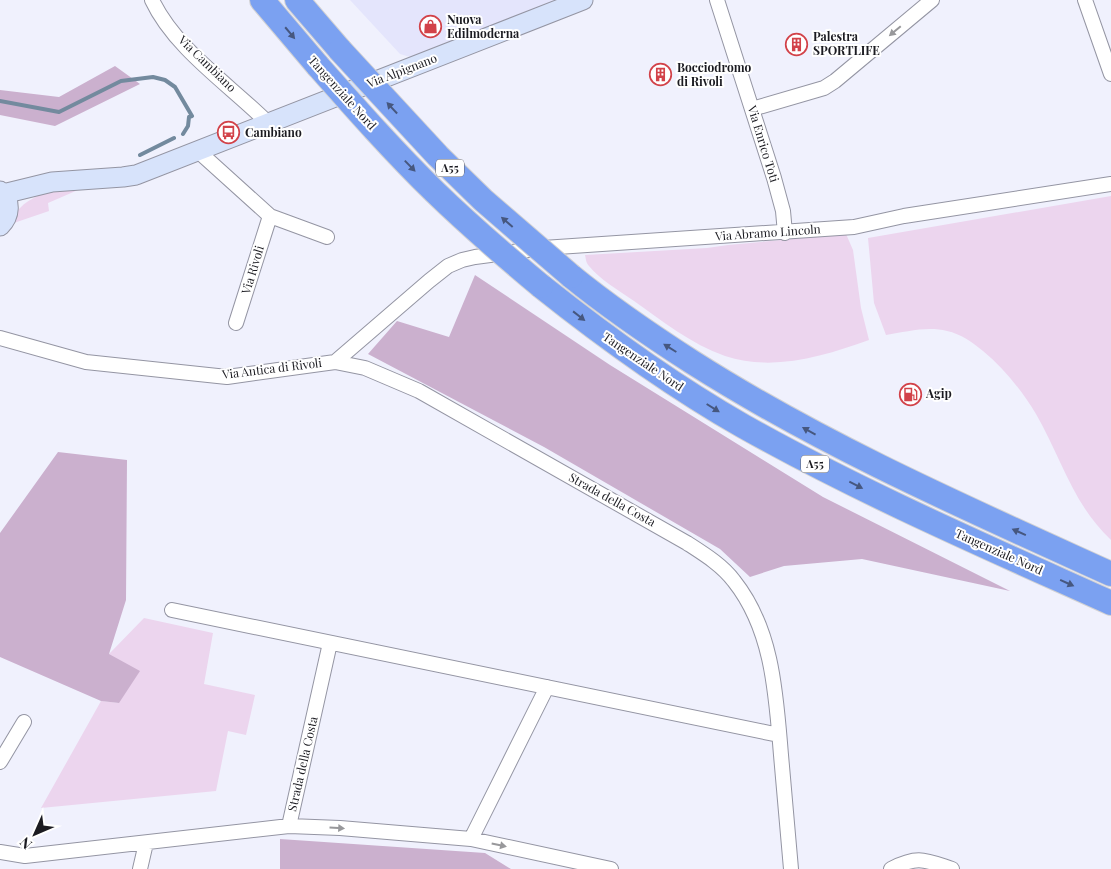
<svg xmlns="http://www.w3.org/2000/svg" width="1111" height="869" font-family="'Playfair Display',serif">
  <rect width="100%" height="100%" fill="#f0f1fd"/>
  <path fill="#e4e5fc" d="M350,0H557L410,57L400,54Z"/>
  <path fill="#ecd5ee" d="M53,189L78,190L48,203L49,211L8,225C21,202 29,200 53,189Z
    M1111,196V540C1072,503 1062,459 1036,414C1022,391 1004,368 983,351C972,342 961,334 947,331C927,326 906,332 886,335L874,303L868,238Z
    M846,234L853,250L861,308L869,340C824,356 773,372 725,356C691,344 662,321 634,301C620,291 599,279 589,266C586,263 586,259 585,255L707,248L728,245Z
    M144,618L213,633L204,684L255,695L246,735L228,731L216,791L41,808L101,701L119,703L109,654Z"/>
  <path fill="#cbb0ce" d="M115,66L140,84L55,126L0,115V90L59,97Z
    M475,275L610,365L823,497L1010,591L862,559L784,566L750,577L720,549L544,447L368,354L397,321L449,337Z
    M58,452L127,460L126,600L109,654L140,671L119,703L101,701L0,657V533Z
    M280,839L485,853L511,869H280Z"/>
  <g fill="none" stroke-linecap="round" stroke-linejoin="round">
    <path stroke="#738a9e" stroke-width="4" d="M0,101L59,112L121,81L153,77L165,80L175,87L192,116L189,117L188,126L183,134
      M140,155L174,138"/>
    <defs>
      <path id="street" d="M152,0C175,49 230,85 268,123
        M717,0L774,178L783,211L785,233
        M1085,0L1111,74
        M752,109L824,88L835,81L932,0
        M198,151L270,216L236,323
        M270,216L327,237
        M0,338L86,362L227,377L335,362L429,281L448,266L462,260L475,257L543,248L854,227L904,216L1111,184
        M335,362L365,368L419,391L687,543C704,554 722,565 734,581C773,630 776,695 781,755C784,793 788,831 791,869
        M172,610L779,735
        M0,762L24,722
        M289,826L330,643
        M471,839L547,687
        M0,852L25,856L289,826L340,828L471,839L611,869
        M140,869L146,843
        M891,869C918,855 925,860 952,869"/>
      <path id="secondary" d="M0,191C12,201 10,216 0,226
        M3,194L52,182L123,177L136,175L583,0"/>
      <path id="highway" d="M262,0L318,66
        M297,0L340,50
        M571,276C609,307 650,335 692,362C824,446 968,509 1111,574
        M541,286C605,337 671,385 743,426C862,493 987,547 1111,603"/>
    </defs>
    <use href="#street" stroke="#9495a3" stroke-width="16"/>
    <use href="#secondary" stroke="#9495a3" stroke-width="21"/>
    <use href="#highway" stroke="#d1d1d3" stroke-width="26"/>
    <use href="#street" stroke="#fff" stroke-width="14"/>
    <use href="#secondary" stroke="#d7e3fb" stroke-width="19"/>
    <use href="#highway" stroke="#7ba1f1" stroke-width="24"/>
    <defs>
      <path id="highway-bridge" d="M340,50L438,156L483,200L571,276
        M318,66C356,109 394,152 435,192C469,225 505,256 541,286"/>
    </defs>
    <use href="#highway-bridge" stroke="#d1d1d3" stroke-width="26" stroke-linecap="butt"/>
    <use href="#highway-bridge" stroke="#7ba1f1" stroke-width="24"/>
  </g>
  <defs><path id="oneway-solid" d="M-6-.8H1V-3.2L6.5 0L1 3.2V.8H-6Z" transform="scale(1.25)"/></defs>
  <g fill="#98989b">
    <use href="#oneway-solid" transform="translate(895 31) rotate(140)"/>
    <use href="#oneway-solid" transform="translate(337 828) rotate(3)"/>
    <use href="#oneway-solid" transform="translate(499 845) rotate(12)"/>
  </g>
  <g fill="#46577f">
    <use href="#oneway-solid" transform="translate(290 33) rotate(50)"/>
    <use href="#oneway-solid" transform="translate(392 108) rotate(-133)"/>
    <use href="#oneway-solid" transform="translate(410 166) rotate(46)"/>
    <use href="#oneway-solid" transform="translate(507 222) rotate(-139)"/>
    <use href="#oneway-solid" transform="translate(579 316) rotate(38)"/>
    <use href="#oneway-solid" transform="translate(670 348) rotate(-148)"/>
    <use href="#oneway-solid" transform="translate(713 408) rotate(32)"/>
    <use href="#oneway-solid" transform="translate(809 431) rotate(-151)"/>
    <use href="#oneway-solid" transform="translate(856 485) rotate(27)"/>
    <use href="#oneway-solid" transform="translate(1019 532) rotate(-156)"/>
    <use href="#oneway-solid" transform="translate(1067 583) rotate(24)"/>
  </g>
  <defs>
    <symbol id="shop-ring" viewBox="-11 -11 22 22"><circle r="9.5" fill="#fff" stroke="#d24249" stroke-width="1.5"/><path d="M-5-2.5h2.3a2.7 3.5 0 0 1 5.4 0H5L5.5 6h-11ZM-1.5-2.5h3a1.5 2.3 0 0 0-3 0Z" fill="#d24249"/></symbol>
    <symbol id="building-ring" viewBox="-11 -11 22 22"><circle r="9.5" fill="#fff" stroke="#d24249" stroke-width="1.5"/><path d="M-4-6H4V6H1V3H-1V6H-4ZM-2.5-4.3h1.7v1.8h-1.7ZM.8-4.3h1.7v1.8H.8ZM-2.5-1h1.7V.8h-1.7ZM.8-1h1.7V.8H.8Z" fill="#d24249"/></symbol>
    <symbol id="bus-ring" viewBox="-11 -11 22 22"><circle r="9.5" fill="#fff" stroke="#d24249" stroke-width="1.5"/><path d="M-5-6H5V4H4V6H2V4H-2V6H-4V4H-5ZM-3.5-4V0h7V-4ZM-3.5 1.2v1.5H-2V1.2ZM2 1.2v1.5H3.5V1.2Z" fill="#d24249"/></symbol>
    <symbol id="fuel-ring" viewBox="-11 -11 22 22"><circle r="9.5" fill="#fff" stroke="#d24249" stroke-width="1.5"/><path d="M-5.5-6h7V0h2V4h1.3V-2.5L3-4.5l.8-.8L6-3V5H2.5V1h-1V6h-7ZM-4.2-4.7v3.2H.2V-4.7Z" fill="#d24249"/></symbol>
  </defs>
  <g fill-rule="evenodd">
    <use href="#shop-ring" x="418" y="14" width="25" height="25"/>
    <use href="#building-ring" x="784" y="32" width="25" height="25"/>
    <use href="#building-ring" x="648" y="62" width="25" height="25"/>
    <use href="#bus-ring" x="216" y="120" width="25" height="25"/>
    <use href="#fuel-ring" x="898" y="382" width="25" height="25"/>
  </g>
  <g text-anchor="middle" stroke-width="4" stroke-linejoin="round" paint-order="stroke">
    <g fill="#fff" stroke="#5f5f64" stroke-width="1">
      <rect x="436" y="159.5" width="28" height="17" rx="4"/>
      <rect x="801" y="455.5" width="28" height="17" rx="4"/>
    </g>
    <g font-size="11" font-weight="bold" fill="#1b1b21">
      <text x="450" y="172">A55</text>
      <text x="815" y="468">A55</text>
    </g>
    <g font-size="12" font-weight="bold" fill="#1b1b21" stroke="#fff" text-anchor="start">
      <text x="447" y="24">Nuova<tspan x="447" dy="14">Edilmoderna</tspan></text>
      <text x="813" y="41">Palestra<tspan x="813" dy="14">SPORTLIFE</tspan></text>
      <text x="677" y="72">Bocciodromo<tspan x="677" dy="14">di Rivoli</tspan></text>
      <text x="245" y="137">Cambiano</text>
      <text x="926" y="398">Agip</text>
    </g>
    <g font-size="12" fill="#1b1b21" stroke="#fff">
      <text transform="translate(207 64) rotate(44)" y="4">Via Cambiano</text>
      <text transform="translate(402 71) rotate(-21)" y="4">Via Alpignano</text>
      <text transform="translate(342 93) rotate(48)" y="4">Tangenziale Nord</text>
      <text transform="translate(763 144) rotate(73)" y="4">Via Enrico Toti</text>
      <text transform="translate(768 233) rotate(-4)" y="4">Via Abramo Lincoln</text>
      <text transform="translate(253 270) rotate(-73)" y="4">Via Rivoli</text>
      <text transform="translate(643 362) rotate(34)" y="4">Tangenziale Nord</text>
      <text transform="translate(272 369) rotate(-7)" y="4">Via Antica di Rivoli</text>
      <text transform="translate(612 500) rotate(29)" y="4">Strada della Costa</text>
      <text transform="translate(999 552) rotate(24)" y="4">Tangenziale Nord</text>
      <text transform="translate(303 764) rotate(-77)" y="4">Strada della Costa</text>
    </g>
  </g>
  <g transform="translate(35 834) rotate(225)" stroke="#ffffff" stroke-width="4" paint-order="stroke">
  <path d="M0-4L9 19L0 12L-9 19Z" fill="#1b1b21"/>
  <text y="-8" font-size="14" font-weight="bold" text-anchor="middle" fill="#1b1b21">N</text>
  </g>
</svg>
